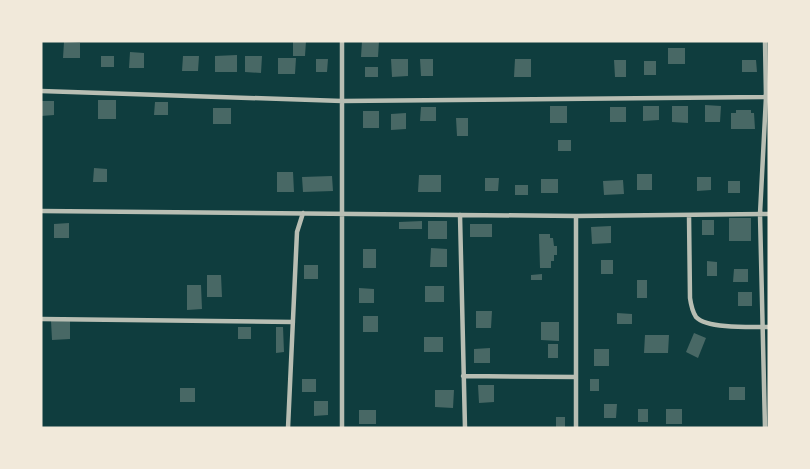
<svg xmlns="http://www.w3.org/2000/svg" width="810" height="469" font-family="'Fira Sans Condensed',sans-serif">
  <rect width="100%" height="100%" fill="#0f3d3e"/>
  <path fill="#486865" d="M293,41H306L305,56H293Z
    M362,41H379L378,57H361Z
    M64,42L80,43V58H63Z
    M668,48H685V64H668Z
    M130,52L144,53V68H129Z
    M237,55V72H215V56Z
    M101,56H114V67H101Z
    M183,56H199L198,71H182Z
    M245,56H262L261,73L245,72Z
    M278,58H296L295,74H278Z
    M316,59H328L327,72H316Z
    M391,59H408V76L392,77Z
    M420,59H433V76H421Z
    M515,59H531V77H514Z
    M614,60H626V77H615Z
    M742,60H756L757,72H742Z
    M644,61H656V75H644Z
    M365,67H378V77H365Z
    M98,100H116V119H98Z
    M41,101H54V115L41,116Z
    M155,102H168V115H154Z
    M705,105L721,106L720,122H705Z
    M550,106H567V123H550Z
    M643,106H659V120L643,121Z
    M672,106H688V123L672,122Z
    M421,107H436V121H420Z
    M610,107H626V122H610Z
    M213,108H231V124H213Z
    M736,110H751V113H754L755,129H731V113H736Z
    M363,111H379V128H363Z
    M406,113V129L391,130V114Z
    M456,118H468V136H457Z
    M558,140H571V151H558Z
    M94,168L107,169V182H93Z
    M277,172H293L294,192H277Z
    M637,174H652V190H637Z
    M419,175H441V192H418Z
    M332,176L333,191L303,192L302,177Z
    M697,177H711V190L697,191Z
    M485,178H499L498,191H485Z
    M541,179H558V193H541Z
    M623,180L624,194L604,195L603,181Z
    M728,181H740V193H728Z
    M515,185H528V195H515Z
    M729,218H751V241H729Z
    M702,220H714V235H702Z
    M422,221V229H399V222Z
    M428,221H447V239H428Z
    M69,223V238H54V224Z
    M470,224H492V237H470Z
    M611,226V243L592,244L591,227Z
    M539,234H550V238H553L554,246H557V255H554V261H551V268H540Z
    M431,248L447,249V267H430Z
    M363,249H376V268H363Z
    M601,260H613V274H601Z
    M707,261L717,262V276H707Z
    M304,265H318V279H304Z
    M734,269H748V282H733Z
    M542,274V280H531V275Z
    M207,275H221L222,297H207Z
    M637,280H647V298H637Z
    M187,285H201L202,309L187,310Z
    M425,286H444V302H425Z
    M359,288L374,289V303H359Z
    M738,292H752V306H738Z
    M476,311H492L491,328H476Z
    M617,313L632,314V324H617Z
    M363,316H378V332H363Z
    M70,320V339L52,340L51,321Z
    M541,322H559V341L541,340Z
    M238,327H251V339H238Z
    M276,327H283L284,352L276,353Z
    M694,333L706,338L698,358L686,352Z
    M645,335H669L668,353H644Z
    M424,337H443V352H424Z
    M548,344H558V358H548Z
    M490,348V363H474V349Z
    M594,349H609V366H594Z
    M302,379H316V392H302Z
    M590,379H599V391H590Z
    M478,385H494V402L479,403Z
    M729,387H745V400H729Z
    M180,388H195V402H180Z
    M435,390H454L453,408L435,407Z
    M314,401H328V415L314,416Z
    M604,404H617L616,418H604Z
    M638,409H648V422H638Z
    M666,409H682V424H666Z
    M359,410H376V424H359Z
    M556,417H565V428H556Z"/>
  <g fill="none" stroke-linecap="round" stroke-linejoin="round">
    <path stroke="#b8beb3" stroke-width="4.5" d="M41,91L342,101L769,97
      M41,211L576,216L769,214
      M460,215L465,428
      M689,215L690,298C691,305 692,311 696,317C707,329 752,327 769,327
      M41,319L293,322
      M463,376L576,377
      M288,428L297,232L303,213
      M342,428V41
      M576,428V216
      M765,428L760,214L766,97L765,41"/>
  </g>
  <rect width="810" height="469" fill="none" stroke="#f1e9da" stroke-width="85"/>
</svg>
